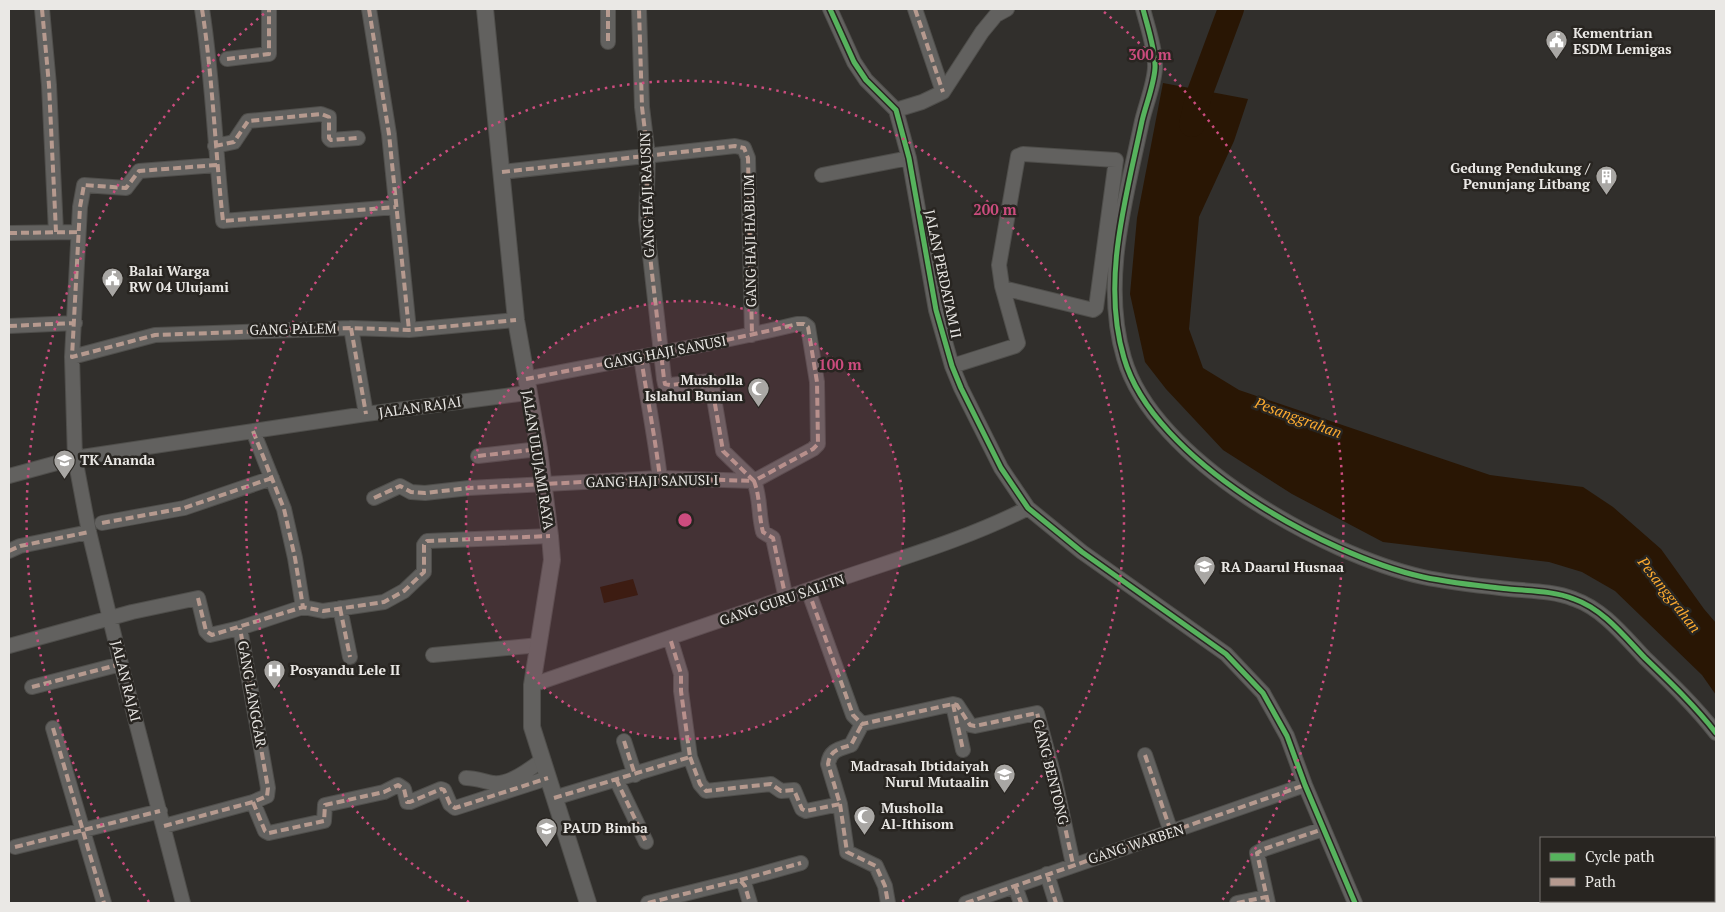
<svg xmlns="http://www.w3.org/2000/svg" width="1725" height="912" font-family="'PT Serif',serif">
  <rect width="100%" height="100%" fill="#312f2c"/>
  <path fill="#291604" d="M1163,83L1248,99L1234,141L1199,217L1189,329L1203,368L1239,390L1490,475L1583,487L1613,507L1661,549L1704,609L1716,623V695L1702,675L1615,591L1582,572L1549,562L1383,542L1292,494L1223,450L1166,389L1145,362L1130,294L1137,218Z
    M633,579L638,595L604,603L600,587Z"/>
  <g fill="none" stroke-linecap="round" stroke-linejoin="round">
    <path stroke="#291604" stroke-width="26" d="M1192,124L1199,95L1231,9"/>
    <defs>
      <path id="minor" d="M42,9L49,85L56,232
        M202,9C213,79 215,150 223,221L396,207
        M369,9L389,134L409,330
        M608,9V42
        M830,9L854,62L866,80L896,110L909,158L936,310L952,366L961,388L1001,468L1028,508L1082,552L1226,654L1263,693L1287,736L1305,785L1355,903
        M915,9L943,92
        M1143,9C1147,25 1156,51 1155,68C1154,85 1146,104 1142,121C1126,198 1101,281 1124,358C1153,460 1325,555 1423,577C1451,583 1481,586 1509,589C1531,591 1554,591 1574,599C1603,609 1624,636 1645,658C1670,682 1695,706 1716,733
        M227,59L269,54V9
        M896,110L922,102L943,92L982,32L996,15L1007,9
        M215,146L234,142L248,121L321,114L329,117V138L331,140L358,138
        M502,172L735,146L744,148L748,158L752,335
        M822,175L909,158
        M9,233L78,232
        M9,326L75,323
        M351,328L366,414
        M72,357L155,335L351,328L409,330L516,320
        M641,357C647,397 655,437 660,478
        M952,366L1015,346L1018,343L1002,286L999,265L1018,156L1023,154L1116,160L1096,308L1093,310L1003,288
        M526,379C616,361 707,346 797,324H804L808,327L817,382L818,444L813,449L754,481L723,451L711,381L670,385L665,384L664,379L646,220L648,156L642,107L639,9
        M253,431L284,509L295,558L303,607
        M478,456L539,449
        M9,476L75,458L366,414L527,393
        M374,498L400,486L411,492L425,493L469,488L660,478L754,481C761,500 758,513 763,532L773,538L786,599
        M102,523L184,508L272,478
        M9,551L20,546L89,532
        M808,590L853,715L862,724L953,704L957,705L970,725L975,726L1037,713L1054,776L1073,864
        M340,608L350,657
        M9,646L132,612L198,598L206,631L210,635L240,628L303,607L323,611L384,602L404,591L424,572V545L427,541L550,536
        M433,655L539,645
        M532,685C624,654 716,622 808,590C882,563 957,544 1028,508
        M32,687L121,664
        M953,705L963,750
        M53,728L104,903
        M624,741L635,775
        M1145,755L1171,832
        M690,757L700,784L706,791L771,784L781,791L794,790L802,809L806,811L840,804L828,764C830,750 839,749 851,745L862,724
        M466,778C475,778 483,781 493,783C509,785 529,770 542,760
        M616,779L646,842
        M554,798L690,757L681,691V674L670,638
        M253,802L265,831L269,833L324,821L325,805L384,792L398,785L404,789L407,802H410L441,789L444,790L450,804L455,808L548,778
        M840,804L847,852L876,866L885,886L888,903
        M164,826L253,802L267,796L268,788L240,628
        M15,847L160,811
        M1714,861L1716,859
        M1047,874L1056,903
        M740,880L801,863
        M1015,886L1021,903
        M1708,901L1709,903
        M183,903L121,664L89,532L75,458L72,357L80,207L84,185L126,188L139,171L217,165
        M648,903L740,880L745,886L750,903
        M966,903L1305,785
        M1237,903L1266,897
        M1268,903L1257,853L1264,849L1323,829"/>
      <path id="tertiary" d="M485,9L516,320L539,449L550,536L552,560L532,685V727L588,903"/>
    </defs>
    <use href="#minor" stroke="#4f4e4b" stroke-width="16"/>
    <use href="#tertiary" stroke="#4f4e4b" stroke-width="18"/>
    <use href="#minor" stroke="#62615f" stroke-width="14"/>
    <use href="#tertiary" stroke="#62615f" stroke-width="16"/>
    <path stroke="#b69a8f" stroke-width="4" stroke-dasharray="8 4" stroke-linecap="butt" d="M42,9L49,85L56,232
      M202,9C213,79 215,150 223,221L396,207
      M369,9L389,134L409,330
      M608,9V42
      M915,9L943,92
      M227,59L269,54V9
      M215,146L234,142L248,121L321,114L329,117V138L331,140L358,138
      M217,165L139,171L126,188L84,185L80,207L72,357L155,335L351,328L409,330L516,320
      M502,172L735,146L744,148L748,158L752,335
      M9,233L78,232
      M9,326L75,323
      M351,328L366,414
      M641,357C647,397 655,437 660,478
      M526,379C616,361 707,346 797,324H804L808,327L817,382L818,444L813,449L754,481L723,451L711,381L670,385L665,384L664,379L646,220L648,156L642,107L639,9
      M253,431L284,509L295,558L303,607
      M478,456L539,449
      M374,498L400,486L411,492L425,493L469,488L660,478L754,481C761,500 758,513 763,532L773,538L786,599
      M102,523L184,508L272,478
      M9,551L20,546L89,532
      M808,590L853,715L862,724L953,704L957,705L970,725L975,726L1037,713L1054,776L1073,864
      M198,598L206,631L212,635L303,607L323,611L384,602L404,591L424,572V545L427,541L550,536
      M340,608L350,657
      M32,687L121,664
      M953,704L963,750
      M53,728L104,903
      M624,741L635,775
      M1145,755L1171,832
      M690,757L700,784L706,791L771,784L781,791L794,790L802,809L806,811L840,804L828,764C830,750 839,749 851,745L862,724
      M616,779L646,842
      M554,798L690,757L681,691V674L670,638
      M253,802L265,831L269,833L324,821L325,805L384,792L398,785L404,789L407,802H410L441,789L444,790L450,804L455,808L548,778
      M840,804L847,852L876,866L885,886L888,903
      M164,826L253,802L267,796L268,788L240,628
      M15,847L160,811
      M1047,874L1056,903
      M740,880L801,863
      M1015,886L1021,903
      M648,903L740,880L745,886L750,903
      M966,903L1305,785
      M1237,903L1266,897
      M1268,903L1257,853L1264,849L1323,829"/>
    <defs>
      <path id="cycleway" d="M830,9L854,62L866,80L896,110L909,158L936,310L952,366L961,388L1001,468L1028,508L1082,552L1226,654L1263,693L1287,736L1305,785L1355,903
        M1143,9C1147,25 1156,51 1155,68C1154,85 1146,104 1142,121C1126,198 1101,281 1124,358C1153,460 1325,555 1423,577C1451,583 1481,586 1509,589C1531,591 1554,591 1574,599C1603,609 1624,636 1645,658C1670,682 1695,706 1716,733"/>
    </defs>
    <use href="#cycleway" stroke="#282521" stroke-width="8"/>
    <use href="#cycleway" stroke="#56b35d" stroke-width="5"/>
  </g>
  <circle cx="685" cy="520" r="219" fill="#cc4c7e" fill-opacity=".12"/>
  <g fill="none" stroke="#cc4c7e" stroke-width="2.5" stroke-dasharray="2.5 5">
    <circle cx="685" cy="520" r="219"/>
    <path d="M469 902A439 439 0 1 1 901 902"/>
    <path d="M149 902A658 658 0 0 1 266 12M1104 12A658 658 0 0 1 1221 902"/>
  </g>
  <defs>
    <symbol id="civic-pin" viewBox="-11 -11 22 30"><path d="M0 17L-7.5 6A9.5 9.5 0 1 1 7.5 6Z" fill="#a9a7a4" stroke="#282521"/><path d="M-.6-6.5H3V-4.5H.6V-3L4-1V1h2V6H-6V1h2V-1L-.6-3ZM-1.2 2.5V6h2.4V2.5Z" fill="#fff"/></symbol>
    <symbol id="building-pin" viewBox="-11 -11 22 30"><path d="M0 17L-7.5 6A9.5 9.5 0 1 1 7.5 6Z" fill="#a9a7a4" stroke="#282521"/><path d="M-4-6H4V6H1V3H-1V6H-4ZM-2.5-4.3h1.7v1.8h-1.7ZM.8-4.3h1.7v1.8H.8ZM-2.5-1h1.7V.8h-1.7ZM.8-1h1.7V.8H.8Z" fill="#fff"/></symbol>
    <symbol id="mosque-pin" viewBox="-11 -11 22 30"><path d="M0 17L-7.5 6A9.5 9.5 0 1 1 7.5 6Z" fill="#a9a7a4" stroke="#282521"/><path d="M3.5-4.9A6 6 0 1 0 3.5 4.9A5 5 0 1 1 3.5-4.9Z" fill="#fff"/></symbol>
    <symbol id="school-pin" viewBox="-11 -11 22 30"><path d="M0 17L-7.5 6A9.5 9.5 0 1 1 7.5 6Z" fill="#a9a7a4" stroke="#282521"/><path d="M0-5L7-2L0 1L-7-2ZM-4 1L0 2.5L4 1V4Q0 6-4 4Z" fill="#fff"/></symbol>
    <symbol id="hospital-pin" viewBox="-11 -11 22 30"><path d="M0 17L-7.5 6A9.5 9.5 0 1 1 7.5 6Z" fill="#a9a7a4" stroke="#282521"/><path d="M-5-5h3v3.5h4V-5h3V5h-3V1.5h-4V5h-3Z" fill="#fff"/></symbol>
  </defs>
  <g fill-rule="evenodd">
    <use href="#civic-pin" x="1544" y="28" width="25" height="34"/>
    <use href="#building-pin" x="1594" y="164" width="25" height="34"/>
    <use href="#civic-pin" x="100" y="266" width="25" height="34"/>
    <use href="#mosque-pin" x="746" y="376" width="25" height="34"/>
    <use href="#school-pin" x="52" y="448" width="25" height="34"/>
    <use href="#school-pin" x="1192" y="554" width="25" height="34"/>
    <use href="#hospital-pin" x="262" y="658" width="25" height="34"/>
    <use href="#school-pin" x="992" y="762" width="25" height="34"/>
    <use href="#mosque-pin" x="852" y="804" width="25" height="34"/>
    <use href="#school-pin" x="534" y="816" width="25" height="34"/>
  </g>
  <g text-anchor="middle" stroke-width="5" stroke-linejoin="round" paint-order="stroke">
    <g font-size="14" font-weight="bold" fill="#eae8e5" stroke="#282521" text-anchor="start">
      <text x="1573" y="38">Kementrian<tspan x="1573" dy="16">ESDM Lemigas</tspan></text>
      <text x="1590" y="173" text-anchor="end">Gedung Pendukung /<tspan x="1590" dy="16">Penunjang Litbang</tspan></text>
      <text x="129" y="276">Balai Warga<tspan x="129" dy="16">RW 04 Ulujami</tspan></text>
      <text x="743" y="385" text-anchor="end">Musholla<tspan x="743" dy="16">Islahul Bunian</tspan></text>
      <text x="80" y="465">TK Ananda</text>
      <text x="1221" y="572">RA Daarul Husnaa</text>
      <text x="290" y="675">Posyandu Lele II</text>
      <text x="989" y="771" text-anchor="end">Madrasah Ibtidaiyah<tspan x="989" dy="16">Nurul Mutaalin</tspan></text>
      <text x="881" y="813">Musholla<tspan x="881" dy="16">Al-Ithisom</tspan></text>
      <text x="563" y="833">PAUD Bimba</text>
    </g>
    <g font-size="14" fill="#eae8e5" stroke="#282521">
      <text transform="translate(647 195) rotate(-92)" y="5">GANG HAJI RAUSIN</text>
      <text transform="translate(750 241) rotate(-91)" y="5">GANG HAJI HABLUM</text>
      <text transform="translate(943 274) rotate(78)" y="5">JALAN PERDATAM II</text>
      <text transform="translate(293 329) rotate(-1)" y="5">GANG PALEM</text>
      <text transform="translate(665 352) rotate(-11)" y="5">GANG HAJI SANUSI</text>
      <text transform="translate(420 407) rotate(-8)" y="5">JALAN RAJAI</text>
      <text transform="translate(538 460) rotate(81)" y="5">JALAN ULUJAMI RAYA</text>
      <text transform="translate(652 481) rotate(-1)" y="5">GANG HAJI SANUSI I</text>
      <text transform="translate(782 600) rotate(-19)" y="5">GANG GURU SALI'IN</text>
      <text transform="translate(126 681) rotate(76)" y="5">JALAN RAJAI</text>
      <text transform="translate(252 694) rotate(80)" y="5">GANG LANGGAR</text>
      <text transform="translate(1051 772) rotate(76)" y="5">GANG BENTONG</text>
      <text transform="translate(1136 844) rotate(-18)" y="5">GANG WARBEN</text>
    </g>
    <g font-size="15" font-style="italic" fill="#fdab30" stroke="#282521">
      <text transform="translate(1298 418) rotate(20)" y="5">Pesanggrahan</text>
      <text transform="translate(1669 595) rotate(52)" y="5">Pesanggrahan</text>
    </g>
  </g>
  <circle cx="685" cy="520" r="8" fill="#cc4c7e" stroke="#282521" stroke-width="2.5"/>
  <g font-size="15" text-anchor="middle" font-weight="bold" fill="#cc4c7e" stroke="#282521" stroke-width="5" stroke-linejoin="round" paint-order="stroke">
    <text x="1150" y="60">300 m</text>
    <text x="995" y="215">200 m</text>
    <text x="840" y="370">100 m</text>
  </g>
  <rect width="1725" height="912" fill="none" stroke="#eae8e5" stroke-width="20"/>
  <rect x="1540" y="837" width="175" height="65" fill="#282521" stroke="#76736f"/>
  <rect x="1550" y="853" width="25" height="8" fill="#56b35d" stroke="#76736f"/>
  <text x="1585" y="862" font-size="15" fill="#eae8e5">Cycle path</text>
  <rect x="1550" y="878" width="25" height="8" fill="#b69a8f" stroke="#76736f"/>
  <text x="1585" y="887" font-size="15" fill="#eae8e5">Path</text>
</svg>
